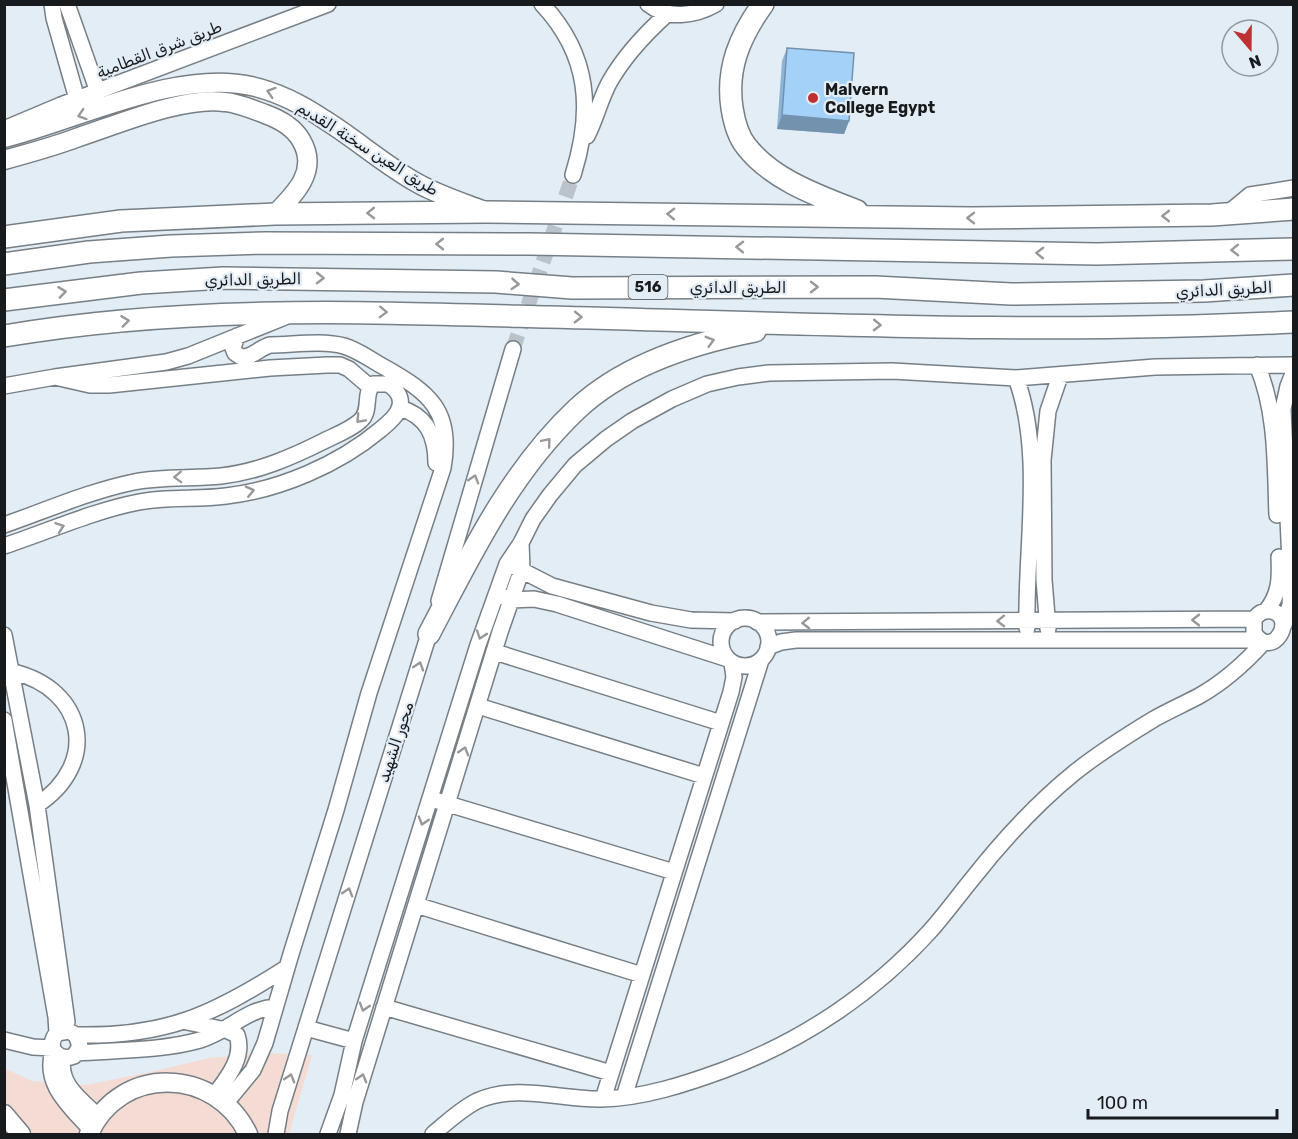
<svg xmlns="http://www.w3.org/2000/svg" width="1298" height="1139" font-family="Rubik,'Noto Sans Arabic',sans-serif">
  <rect width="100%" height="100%" fill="#e3edf5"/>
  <path fill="#f4dbd3" d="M264,1053L312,1055L289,1134H5L4,1068L32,1081L86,1085L155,1071L209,1058Z"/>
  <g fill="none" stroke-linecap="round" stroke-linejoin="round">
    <path stroke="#bac3ca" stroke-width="15" stroke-dasharray="15 8" stroke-linecap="butt" d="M513,349L573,175"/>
    <defs>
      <path id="minor" d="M52,4L54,18L77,99
        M67,4L98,92
        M542,4C590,55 593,111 573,175
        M648,4C668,20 695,16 716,4
        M4,129L61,105L328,4
        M587,136C596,118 600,100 609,83C624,56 645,34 667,14
        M1227,214L1250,195L1294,188
        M1257,365C1277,412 1275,465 1277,515
        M55,377L90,385H109L270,368L327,365H340L349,369L370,387
        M1016,378C1044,453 1025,549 1027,628
        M4,386L55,377L166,362L188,356L285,317
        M400,408C427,416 436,436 436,463
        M4,525C47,510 90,491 134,482C163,476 192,479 221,476C258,472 292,457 324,441C336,435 350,430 360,421C372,411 363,394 373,384H388C398,390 404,400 398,411C395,418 386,425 380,430C338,465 279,490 226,496C197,500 168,496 139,502C93,511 49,531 4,546
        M513,566L552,586L651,613L691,620L735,621
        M504,597L511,600L534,599L557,604L728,659
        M439,601L513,349
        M1266,611C1280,594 1280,578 1279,557
        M721 642a24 24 0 1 1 48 0a24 24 0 1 1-48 0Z
        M757,622L1254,619C1258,614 1264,610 1271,611C1298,616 1273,662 1254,633V619
        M1284,625L1290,605L1291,584L1283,409L1288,386L1294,371
        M1048,629L1044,580L1043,460L1048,411L1060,376
        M4,635L37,805L67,1022
        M768,647L781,642L796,640H1260
        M495,652L721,723
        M13,672C86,689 100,764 37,805
        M478,706L704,776
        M4,720L56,1017L57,1033C45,1047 58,1062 74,1056L80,1046L76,1035L69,1031L57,1033
        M438,801L674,872
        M416,905L642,975
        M384,1007L611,1073
        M187,1022L226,1030L237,1035C245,1058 226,1079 214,1096
        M306,1028L354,1041
        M76,1035C165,1037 213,1015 286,968
        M4,1040L33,1047L52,1048
        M53,1051C43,1085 70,1106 91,1130
        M77,1053C117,1050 161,1051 200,1040C228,1032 246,1009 275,1007
        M63,1058C58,1084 81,1100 98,1116
        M624,1097L761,660
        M603,1099L731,692L734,677L732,663
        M225,1104L253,1070L265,1043L291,954L336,810L369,693L443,468C453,411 430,393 384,367C371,360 358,350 344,346C321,340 293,345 270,345C259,348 252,358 241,357L235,353L233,348L237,336
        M276,1134L280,1111L432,624
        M328,1134L342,1095L354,1041L478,645L507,564L521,543L533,519L550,495L575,465L606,439L632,421L672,399L707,384L738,377L769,373L892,371L1016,378L1155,367L1294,365
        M348,1134L355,1102L500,632L522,569L521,543
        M433,1134C446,1123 461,1109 477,1101C517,1083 560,1100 602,1099C643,1098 686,1084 724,1070C803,1041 875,992 931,930C946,913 959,895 973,878C1003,840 1036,804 1074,773C1099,753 1126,736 1154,719C1168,711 1184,704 1199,696C1224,682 1245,663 1264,642"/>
      <path id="major" d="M4,138C77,120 177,69 251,86C278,92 303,105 325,120C357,140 386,166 419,184C439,195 461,202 482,210
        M4,160C30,153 55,146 79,137C119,124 184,96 225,102C238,103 252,109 265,114C279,119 293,126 301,140C319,170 296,193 275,214
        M4,1114L21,1134
        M89,1134C120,1064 216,1067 248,1134"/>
      <path id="highway" d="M763,4C740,36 726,68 732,108C734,121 738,136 746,146C772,180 819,196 857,211
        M4,237L121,221L275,214L486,212L972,218L1212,215L1294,209
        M4,264L89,252L171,246L265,243L530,244L1097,254L1294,249
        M4,300L141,283L223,278L496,282L572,288L875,287L1011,294L1204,291L1294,285
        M4,336C185,305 365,312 548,317C796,323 1045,335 1294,322
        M429,634C471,554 510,472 577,409C624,365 693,343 755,331"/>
    </defs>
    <use href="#minor" stroke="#767f86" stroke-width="18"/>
    <use href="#major" stroke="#767f86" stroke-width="21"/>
    <use href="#highway" stroke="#767f86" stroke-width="24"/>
    <use href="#minor" stroke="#fff" stroke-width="15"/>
    <use href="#major" stroke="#fff" stroke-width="18"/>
    <use href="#highway" stroke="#fff" stroke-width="21"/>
  </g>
  <path fill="#8db4d4" d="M787,48L849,121L844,134L777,129L782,61Z"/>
  <path fill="#7392ad" d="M782,115L849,121L844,134L777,129Z"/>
  <path fill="#a4d1f7" stroke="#7392ad" stroke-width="1.5" d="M787,48L854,53L849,121L782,115Z"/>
  <defs><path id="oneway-chevron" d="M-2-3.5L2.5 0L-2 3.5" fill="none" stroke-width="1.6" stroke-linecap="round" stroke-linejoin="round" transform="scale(1.5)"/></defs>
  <g stroke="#97989a">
    <use href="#oneway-chevron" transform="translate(271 92) rotate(-162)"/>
    <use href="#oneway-chevron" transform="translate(82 115) rotate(162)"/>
    <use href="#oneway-chevron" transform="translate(371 213) rotate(179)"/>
    <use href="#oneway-chevron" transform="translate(671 214) rotate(-179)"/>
    <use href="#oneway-chevron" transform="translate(1166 216) rotate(180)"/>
    <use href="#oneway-chevron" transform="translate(971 218) rotate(-180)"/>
    <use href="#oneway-chevron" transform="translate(440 244) rotate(-180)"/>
    <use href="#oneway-chevron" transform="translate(740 247) rotate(-179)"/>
    <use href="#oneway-chevron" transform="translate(1235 250) rotate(179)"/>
    <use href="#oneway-chevron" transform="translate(1040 253) rotate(-179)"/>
    <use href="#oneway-chevron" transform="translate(320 278) rotate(1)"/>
    <use href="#oneway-chevron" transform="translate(515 284) rotate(4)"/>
    <use href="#oneway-chevron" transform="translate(814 287)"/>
    <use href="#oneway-chevron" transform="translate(62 292) rotate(-7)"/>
    <use href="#oneway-chevron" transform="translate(383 312) rotate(2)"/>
    <use href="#oneway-chevron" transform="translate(578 317) rotate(1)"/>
    <use href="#oneway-chevron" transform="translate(125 321) rotate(-7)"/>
    <use href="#oneway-chevron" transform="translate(877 325) rotate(1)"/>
    <use href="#oneway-chevron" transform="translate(710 341) rotate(-16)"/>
    <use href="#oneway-chevron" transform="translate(360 419) rotate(133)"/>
    <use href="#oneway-chevron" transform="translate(547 442) rotate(-50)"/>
    <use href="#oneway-chevron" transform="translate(178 477) rotate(178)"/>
    <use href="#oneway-chevron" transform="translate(474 479) rotate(-73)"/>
    <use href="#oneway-chevron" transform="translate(250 491) rotate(-13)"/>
    <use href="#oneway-chevron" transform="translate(60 527) rotate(-19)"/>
    <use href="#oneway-chevron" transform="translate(1196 620) rotate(180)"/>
    <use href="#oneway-chevron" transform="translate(1001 621) rotate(179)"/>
    <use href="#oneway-chevron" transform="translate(806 623) rotate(179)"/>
    <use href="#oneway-chevron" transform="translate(481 635) rotate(109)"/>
    <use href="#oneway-chevron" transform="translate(419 666) rotate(-72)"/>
    <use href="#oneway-chevron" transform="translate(464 751) rotate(-73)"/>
    <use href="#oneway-chevron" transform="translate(423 821) rotate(107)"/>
    <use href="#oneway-chevron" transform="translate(348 892) rotate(-73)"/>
    <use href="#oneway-chevron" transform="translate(364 1007) rotate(107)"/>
    <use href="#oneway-chevron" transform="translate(290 1078) rotate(-73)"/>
    <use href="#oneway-chevron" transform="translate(362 1078) rotate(-73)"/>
  </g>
  <circle fill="#bf3032" stroke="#e3edf5" stroke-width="2" cx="813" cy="98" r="6"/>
  <g text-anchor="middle" stroke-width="4.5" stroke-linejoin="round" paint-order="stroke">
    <rect fill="#e3edf5" stroke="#555a5e" stroke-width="1.5" x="628.5" y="275" width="39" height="24" rx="4.5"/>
    <g font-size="15" font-weight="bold" fill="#181b1e">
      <text x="648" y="292">516</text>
    </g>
    <g font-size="16" fill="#181b1e" stroke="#e3edf5">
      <text transform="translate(159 49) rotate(-21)" y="6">طريق شرق القطامية</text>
      <text transform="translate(368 148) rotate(32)" y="6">طريق العين سخنة القديم</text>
      <text transform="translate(253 279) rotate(-1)" y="6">الطريق الدائري</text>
      <text x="738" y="293">الطريق الدائري</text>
      <text transform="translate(1224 289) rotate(-3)" y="6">الطريق الدائري</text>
      <text transform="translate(395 742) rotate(-72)" y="6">محور الشهيد</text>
    </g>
    <g font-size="16" font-weight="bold" fill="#181b1e" stroke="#e3edf5" text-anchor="start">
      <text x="825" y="95">Malvern<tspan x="825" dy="18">College Egypt</tspan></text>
    </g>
  </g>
  <rect width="1298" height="1139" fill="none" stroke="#181b1e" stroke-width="12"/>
  <g transform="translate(1250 48) rotate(160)"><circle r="28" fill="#e3edf5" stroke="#92999f" stroke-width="1.5"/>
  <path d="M0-4.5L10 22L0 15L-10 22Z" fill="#bf3032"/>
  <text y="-9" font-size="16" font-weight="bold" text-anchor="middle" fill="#181b1e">N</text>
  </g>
  <path d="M1088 1109v9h189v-9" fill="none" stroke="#181b1e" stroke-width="3"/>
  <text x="1097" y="1109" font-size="18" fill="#181b1e" stroke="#e3edf5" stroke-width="4.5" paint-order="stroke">100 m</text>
</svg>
